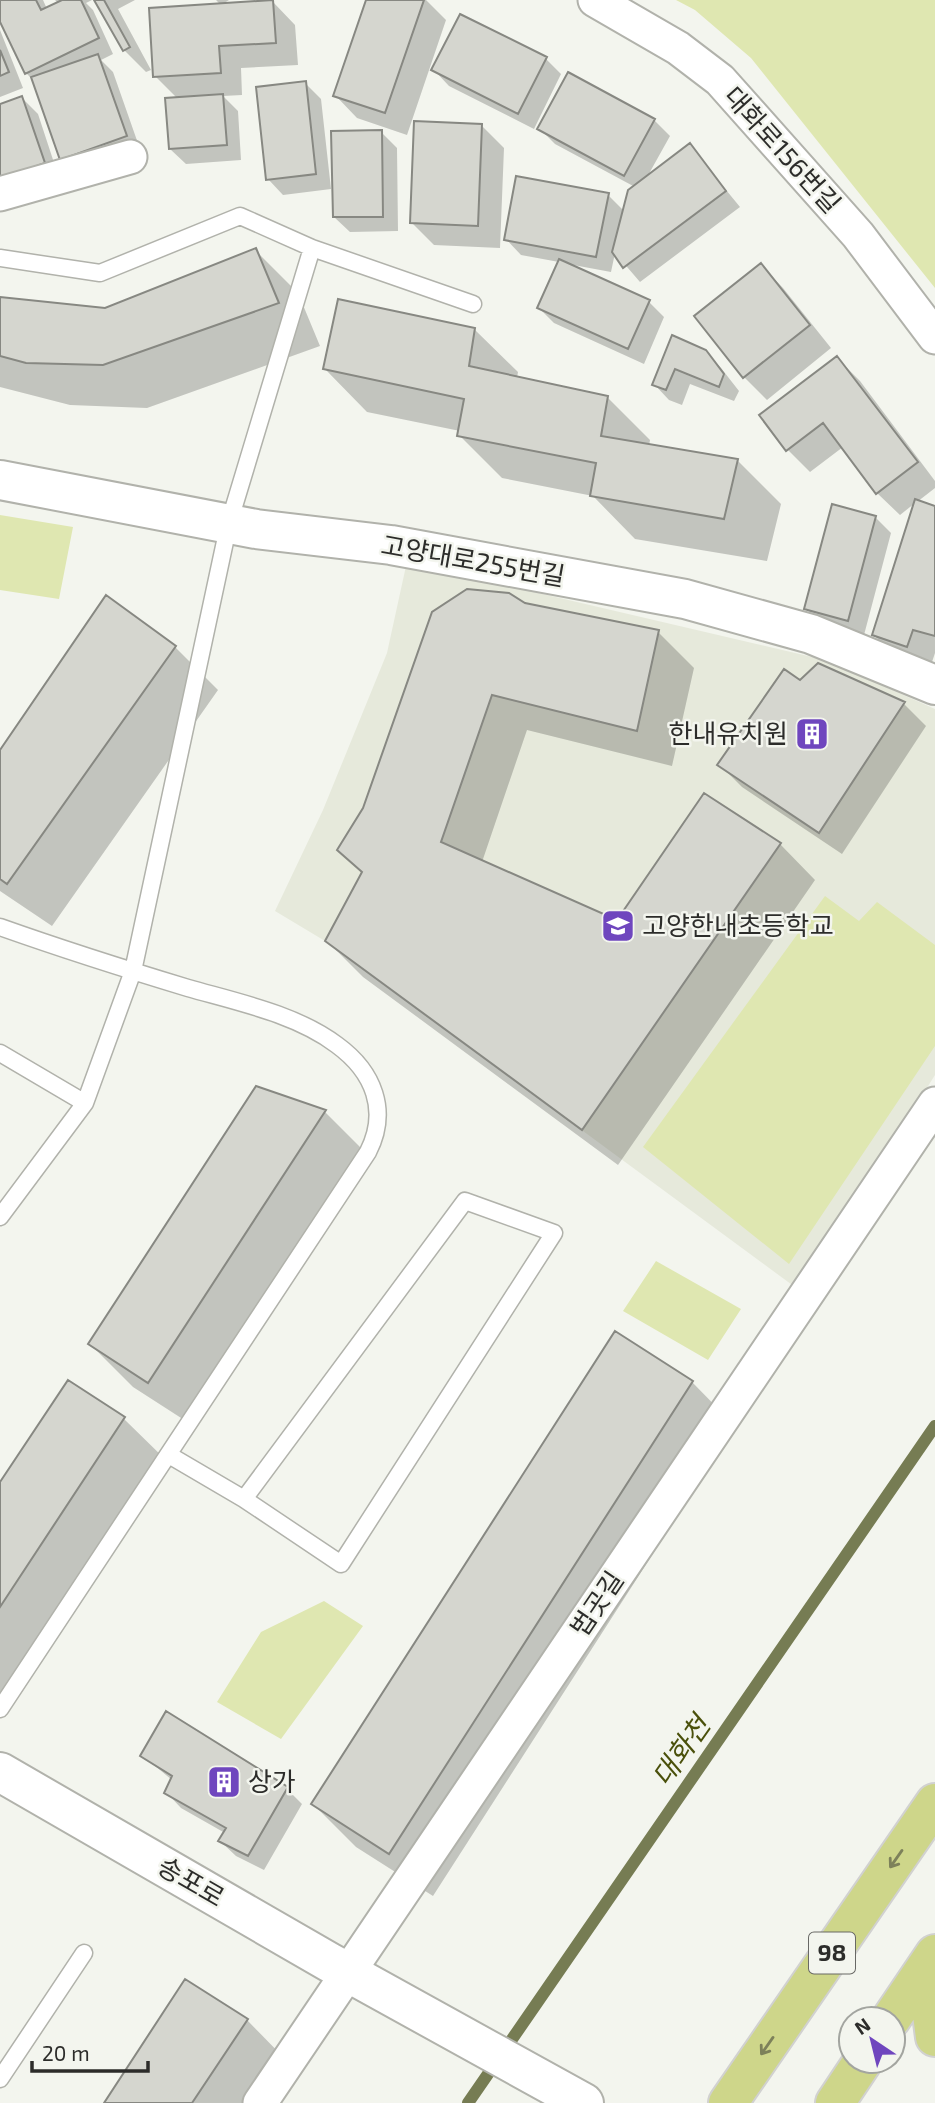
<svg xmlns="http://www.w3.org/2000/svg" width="935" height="2103" font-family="'Exo 2','Noto Sans KR',sans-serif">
  <rect width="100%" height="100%" fill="#f3f5ee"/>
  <path fill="#e6e9db" d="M406,566L517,588L825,660L935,709V1075L799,1290L325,941L275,911L323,810L387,653Z"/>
  <path fill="#dfe7b1" d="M676,0H935V288L751,58L695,10Z
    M0,515L73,527L59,599L0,590Z
    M825,896L859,921L877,902L935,945V1046L789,1264L643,1147Z
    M656,1261L741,1309L708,1360L623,1311Z
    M324,1601L363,1626L281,1739L217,1702L261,1632Z"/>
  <path fill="#0003" d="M0,0H43L47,9L59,4L55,0H92L86,3L93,10L113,54L101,60L113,72L141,152L61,159L34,81L26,73L0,18Z
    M96,0H135L118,9L151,70L146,72L124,50Z
    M216,0H229L221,5Z
    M368,0H426L446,20L407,135L357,118L335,95Z
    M273,2L295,25L298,65L241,68L242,95L223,96L238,111L241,160L186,164L170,149L178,99L155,76Z
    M0,30L23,88L0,97Z
    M546,59L561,74L534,129L449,86L434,70Z
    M569,74L654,120L670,136L646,179L690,146L740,207L640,282L615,253L611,272L568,264L649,302L664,317L644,364L554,323L539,308L559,262L521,255L506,239L608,195L624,211L635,187L555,144L539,128Z
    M305,83L321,99L331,189L283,195L268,179Z
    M22,98L38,114L59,178L0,199V106Z
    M481,125L504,148L500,248L434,245L412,223Z
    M381,132L397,148L398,231L350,232L334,217Z
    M255,250L298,293L320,346L147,408L70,405L0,387V299L105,309Z
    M761,265L783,288L831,348L767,400L744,377L696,317Z
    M474,329L518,372L517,378L607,397L650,440L649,446L738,461L781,504L767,561L635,539L593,496L502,478L459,435L460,431L367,412L325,369Z
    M673,338L705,351L721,368L739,391L734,401L690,384L682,405L669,400L654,384Z
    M837,358L860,381L935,481V488L917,502L935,507V653L930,668L896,658L874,635L915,503L900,515L877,493L843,447L810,472L788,450Z
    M875,517L891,533L864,635L821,624L806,609Z
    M525,605L658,632L694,668L672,766L527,730L482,862L617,922L780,844L815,880L618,1165L363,977L327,941L363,874L339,849Z
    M175,647L218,690L52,926L0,891V752Z
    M819,665L904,704L926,726L842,854L742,787L719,764Z
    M256,1088L325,1112L368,1155L192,1425L133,1387L90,1344Z
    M68,1382L124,1419L168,1462L0,1696V1486Z
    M692,1382L735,1426L433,1896L356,1847L313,1804Z
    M142,1755L287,1789L302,1804L264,1870L236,1856L220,1841L225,1833L181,1808L166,1792L172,1780Z
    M247,2020L290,2064L264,2103H107Z"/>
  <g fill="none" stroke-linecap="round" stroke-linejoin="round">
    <path stroke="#767c53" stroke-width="12" d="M468,2103L935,1426"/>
  </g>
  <path fill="#d5d6cf" stroke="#878882" stroke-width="2" d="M0,0H36L41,10L62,0H81L99,38L25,74L0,22Z
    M94,0H104L130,47L123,51Z
    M273,0L276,43L219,46L221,73L153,77L149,8Z
    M366,0H424L385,113L333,96Z
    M460,14L547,57L518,114L431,70Z
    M0,50L9,72L0,76Z
    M98,54L127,136L60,160L31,77Z
    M568,72L655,119L624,176L537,129Z
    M306,81L316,174L266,180L256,87Z
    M223,94L227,145L169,149L165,98Z
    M22,96L45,163L0,179V104Z
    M414,121L482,124L478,226L410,223Z
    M382,130L383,217H333L331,131Z
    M690,143L726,191L623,268L612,252L628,190Z
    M516,176L609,193L596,257L504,240Z
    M256,248L279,303L103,365L26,363L0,356V297L105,308Z
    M559,259L650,300L628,349L537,308Z
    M761,263L810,325L743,378L694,316Z
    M338,299L475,328L469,366L608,396L601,436L738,459L724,519L590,496L596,463L457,436L464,399L323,369Z
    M672,335L706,350L724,374L719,387L675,369L666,390L652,385Z
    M837,356L918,462L876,494L823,423L786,451L759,415Z
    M915,499L935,506V636L913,630L907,647L872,635Z
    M832,504L876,516L848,621L804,609Z
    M467,589L509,593L525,603L659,630L637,731L492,695L441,842L617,920L704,793L781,843L582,1130L325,941L362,872L337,850L363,808L432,612Z
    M106,595L176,646L7,884L0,879V750Z
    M818,663L905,702L819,833L717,765L784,669L800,680Z
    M256,1086L326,1110L148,1383L88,1344Z
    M615,1331L693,1381L389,1854L311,1804Z
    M68,1380L125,1417L0,1607V1482Z
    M166,1711L288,1787L248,1856L218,1841L226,1828L164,1793L172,1776L140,1756Z
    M185,1979L248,2019L192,2103H104Z"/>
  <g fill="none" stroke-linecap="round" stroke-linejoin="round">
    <defs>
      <path id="lane" d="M0,258L100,273L240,216L312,248L473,304
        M0,927C62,949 125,969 188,988C237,1002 296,1014 337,1045C374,1072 389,1111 368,1152L0,1709
        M0,1053L85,1103
        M0,1217L85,1103L133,971L229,523L312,248
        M169,1455L244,1499L341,1564L554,1233L465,1201L244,1499
        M0,2079L84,1953"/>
      <path id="street" d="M595,0L678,48L720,80L858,235L935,337
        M0,194L130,157
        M260,2103L935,1104"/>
      <path id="secondary" d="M0,480L256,529L391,545L685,599L811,634L935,685
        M0,1772L329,1962L584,2103"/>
      <path id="primary" d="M926,1968L935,2037
        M891,2019L935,1954
        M728,2103L935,1803
        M835,2103L863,2061"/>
    </defs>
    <use href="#lane" stroke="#b1b2ab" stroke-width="19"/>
    <use href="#street" stroke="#b1b2ab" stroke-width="37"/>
    <use href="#secondary" stroke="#b1b2ab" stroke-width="42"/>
    <use href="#primary" stroke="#d1d1d0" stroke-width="42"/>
    <use href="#lane" stroke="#fff" stroke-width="16"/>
    <use href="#street" stroke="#fff" stroke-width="33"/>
    <use href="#secondary" stroke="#fff" stroke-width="38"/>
    <use href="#primary" stroke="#ced68a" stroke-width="38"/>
  </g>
  <defs><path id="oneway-shaft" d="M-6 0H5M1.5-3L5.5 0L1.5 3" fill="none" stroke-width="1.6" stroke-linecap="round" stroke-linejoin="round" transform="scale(1.75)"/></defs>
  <g stroke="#7d815a">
    <use href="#oneway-shaft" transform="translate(896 1859) rotate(125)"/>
    <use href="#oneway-shaft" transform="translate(767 2046) rotate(125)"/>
  </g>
  <defs>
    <symbol id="building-square" viewBox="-11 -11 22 22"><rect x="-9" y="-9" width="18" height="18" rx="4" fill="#6f46be" stroke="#f3f5ee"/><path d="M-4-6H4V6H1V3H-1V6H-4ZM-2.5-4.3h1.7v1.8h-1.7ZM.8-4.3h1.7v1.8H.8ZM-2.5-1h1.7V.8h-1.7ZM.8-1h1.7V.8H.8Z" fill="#fff"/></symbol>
    <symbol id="school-square" viewBox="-11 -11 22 22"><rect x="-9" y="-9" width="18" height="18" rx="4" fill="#6f46be" stroke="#f3f5ee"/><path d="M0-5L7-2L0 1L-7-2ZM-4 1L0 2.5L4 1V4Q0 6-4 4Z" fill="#fff"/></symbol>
  </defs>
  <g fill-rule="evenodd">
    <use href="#building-square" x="793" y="715" width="38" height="38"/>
    <use href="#school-square" x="599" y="907" width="38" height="38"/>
    <use href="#building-square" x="205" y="1763" width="38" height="38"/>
  </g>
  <g text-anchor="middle" stroke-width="5" stroke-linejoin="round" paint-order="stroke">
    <rect fill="#f3f5ee" stroke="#686865" stroke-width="2" x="809" y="1932.5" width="46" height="41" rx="5"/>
    <g font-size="24" font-weight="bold" fill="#2c2c2a">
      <text x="832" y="1961">98</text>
    </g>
    <g font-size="26" fill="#2c2c2a" stroke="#f3f5ee">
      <text transform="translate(782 150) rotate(48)" y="9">대화로156번길</text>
      <text transform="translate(473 561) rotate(10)" y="9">고양대로255번길</text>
      <text transform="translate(597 1604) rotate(-56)" y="9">법곳길</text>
      <text transform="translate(191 1882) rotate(30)" y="9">송포로</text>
    </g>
    <g font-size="26" fill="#2c2c2a" stroke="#f3f5ee" text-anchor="start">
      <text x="788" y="743" text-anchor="end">한내유치원</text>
      <text x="642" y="935">고양한내초등학교</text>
      <text x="248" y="1791">상가</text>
    </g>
    <g font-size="28" font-style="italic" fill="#4a500b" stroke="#f3f5ee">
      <text transform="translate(681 1751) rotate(-55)" y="10">대화천</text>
    </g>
  </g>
  <g transform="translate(872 2040) rotate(325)"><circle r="33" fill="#f3f5ee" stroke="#a3a5a0" stroke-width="2"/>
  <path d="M0-5L12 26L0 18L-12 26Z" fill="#6f46be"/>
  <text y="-10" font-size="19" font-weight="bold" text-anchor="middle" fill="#2c2c2a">N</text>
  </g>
  <path d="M32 2061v10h116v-10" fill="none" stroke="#2c2c2a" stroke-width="3.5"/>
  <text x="42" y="2061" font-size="21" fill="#2c2c2a" stroke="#f3f5ee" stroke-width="5" paint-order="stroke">20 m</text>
</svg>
